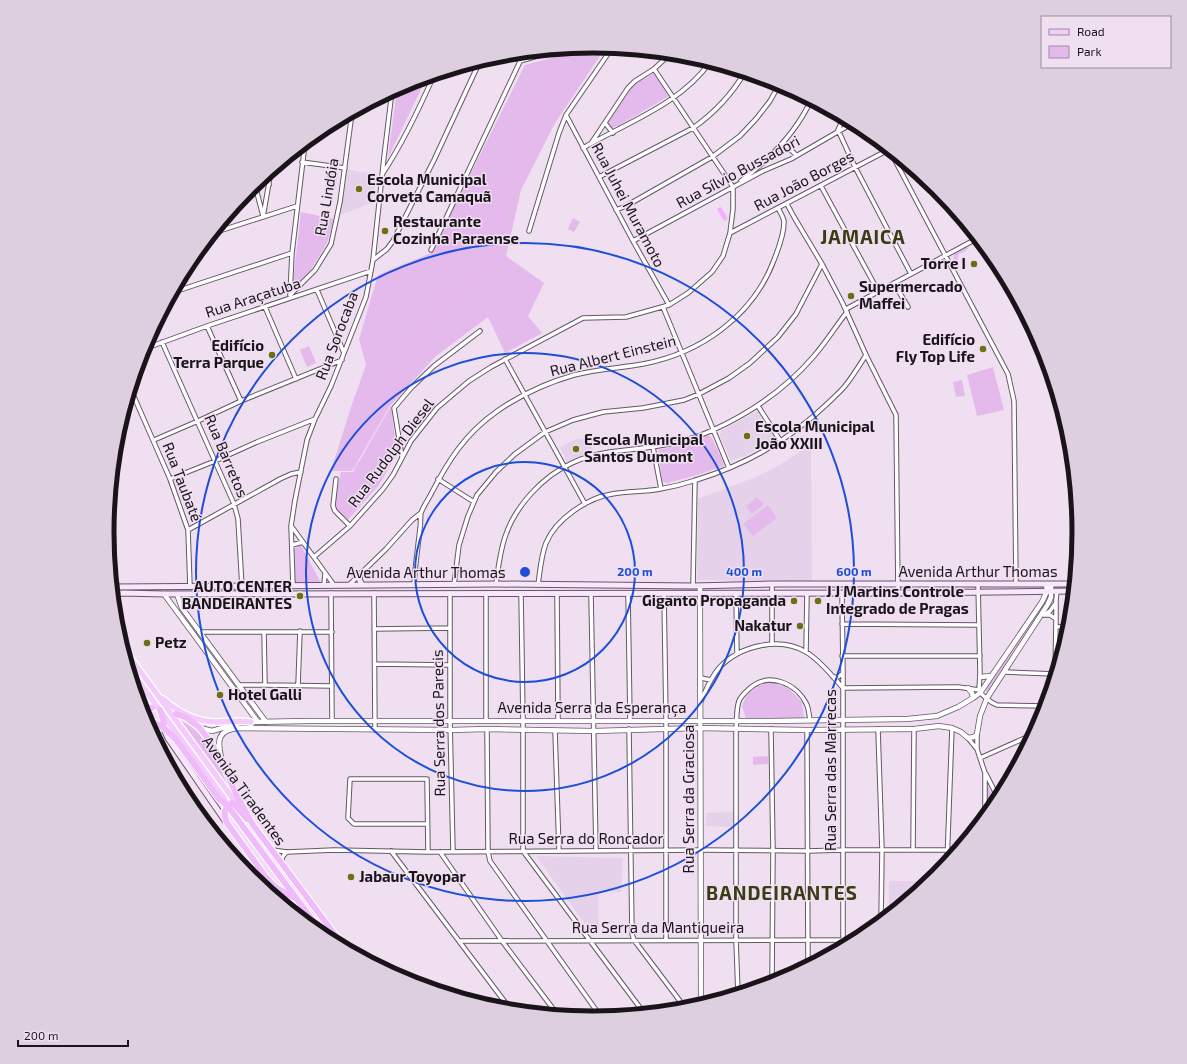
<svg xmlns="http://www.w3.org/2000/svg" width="1187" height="1064" font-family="'Exo 2',sans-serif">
  <rect width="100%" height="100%" fill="#efdff1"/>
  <path fill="#e5d1e9" d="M346,169L377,175L372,203L340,215Z
    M759,410L776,439L744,457L743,456L731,461L720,436L721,431Z
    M588,438L593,451L567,461L560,447L574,440Z
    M811,442L812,581L697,580L698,499L756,477L781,464L801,451Z
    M733,812L734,827L706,826V813Z
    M536,856L623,858L621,892H598L599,933H592Z
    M889,881H931L889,915Z"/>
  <path fill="#e4baec" d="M596,46L606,47L555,123L521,190L506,256L544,283L528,316L542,333L505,353L488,317L436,356L390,406L352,471H331L351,407L366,365L359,339L378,275L431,253L525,65Z
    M654,73L669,96L618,126L612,128L608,123L630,90L638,82Z
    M427,77L388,158L397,89L408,83Z
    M327,171L338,173L335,190L325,189Z
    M301,212L334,219L327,243L312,268L292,291Z
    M573,218L580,222L574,232L568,229Z
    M967,246L968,249L958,255L957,264L959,268L956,270L953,265L954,253Z
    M309,346L316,363L307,367L300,350Z
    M993,367L1004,410L977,416L967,375Z
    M962,380L965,396L956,397L953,382Z
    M391,406L397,454L379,485L347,521L336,511L334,505L341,472H353Z
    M708,435L712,438L724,463V466L697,475L667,483L663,482L662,480L658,450L692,442Z
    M757,497L764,504L752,514L746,506Z
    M768,505L777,518L753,536L743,524Z
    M301,545L321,583L295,582V548Z
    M1042,606L1044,608L988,691H986L985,689Z
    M773,683L788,688L802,702L804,718H746L742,706L746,696L759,685Z
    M180,720C210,734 222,770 236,798Z
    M768,756V764L753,765V757Z
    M987,783L994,801L987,802Z"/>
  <path fill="#f3b0ff" d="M721,207L728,219L724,221L717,209Z"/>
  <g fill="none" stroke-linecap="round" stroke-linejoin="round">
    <path stroke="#f3b0ff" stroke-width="1" d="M350,490L360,447L368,438L375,425L380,400L390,378L400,369L421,336L428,318L433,313L437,304L452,293L466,281L484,268L489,256L492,242L497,234L500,226L497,223V208L499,203L503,185L515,166L525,134L534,127L535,124L533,121V115L545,92L550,78V70L554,65L557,55"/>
    <defs>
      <path id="minor" d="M520,61L558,50
        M654,69L733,187
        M566,115L633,241L669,305
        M844,117L838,130L855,167L911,274
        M605,123L613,133
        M592,142L628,88L635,81L654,69L670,54
        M784,143L796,155
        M583,148C626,123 681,104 710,62
        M889,149L1008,374L1014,401L1016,584
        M302,162L345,168
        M383,173C402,144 420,107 434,75
        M599,177L693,128C713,114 732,94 745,72
        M741,181C770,159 796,133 811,100
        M258,182L265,181L269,185
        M255,185L263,216
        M821,186L878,291
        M787,204L794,217L822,264L843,304L866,355L896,415L898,593
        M616,210L626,206L712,157L740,136L756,119L770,101L780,83
        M263,217L271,171
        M529,231L559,133L566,115L612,48
        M213,233L297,206
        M730,233L890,149
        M633,241L763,171L791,159L853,123
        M431,250L524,53
        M373,260L387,249L393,241L434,160L480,61
        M894,283L908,307
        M317,290L344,353
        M174,292L292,253
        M290,295L315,270L331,244L340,202L352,113
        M290,295L292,253L305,143
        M265,307L296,379
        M663,307L729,468
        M846,309L978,238
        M207,326L241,401
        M162,342L234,504L238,519L242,587
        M144,349L207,326L371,271
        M505,359L585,504
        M131,390L170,479L188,530L190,587
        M758,406L781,442
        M154,440L198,421L241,401L342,360
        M653,447L661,489
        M402,457L394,408L411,388L434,366L480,331
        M170,479L215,461L257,442L315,419
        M336,479L333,506L335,511L350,526
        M438,479L474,502
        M292,527L334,585
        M188,530L280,479L291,474L301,472
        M292,545L303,542
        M314,557L350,526L383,489L393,475L411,441L437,408L469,381L491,367L583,318L626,317L669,305L688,293L712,272L723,256L730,233L733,209V187
        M496,584C498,569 500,552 505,537C515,506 543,476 572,463C584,457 597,454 610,452C624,450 638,449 652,447C673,444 694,439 713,430C752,412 786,389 814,356C826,342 836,326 847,312
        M978,584L980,673L979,690
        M324,585L325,574
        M349,585L386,549L412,520L421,513
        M414,585C415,566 418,547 420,528C421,523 420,518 421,513C423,507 428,500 431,494C448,461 465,434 496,412C520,395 546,383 574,375C597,369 620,368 643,364C701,353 753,316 774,260C778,250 784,233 784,222C784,218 780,212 778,208
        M454,585L459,545L468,516L477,495L496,472L515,454L545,432L573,420L603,412L643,408L684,400L699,394L729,378L750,363L778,337L796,314L822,264
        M538,585C540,571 541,556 546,543C556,519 587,498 612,494C628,491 644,492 660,489C672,487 684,484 696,480C745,465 791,439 828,403C834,397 840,392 845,386C853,376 859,366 866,355
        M293,586L291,526L295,500L307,440L315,419L331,386L366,297L373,260L384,157L392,91
        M693,586L695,480
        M331,593L332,720
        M374,593L375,730
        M450,593V720L453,852
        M486,593V720
        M521,593L523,720V851L644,1013
        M842,593L843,673V947
        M557,594L558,720
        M591,594L596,851
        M628,594L630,720
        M664,594L666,720V940
        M736,594L737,654
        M1044,615L1050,611L1055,604
        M1045,615H1050L1056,619
        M842,624L979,625
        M1056,627L1070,626
        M374,629L450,628
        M199,632H332
        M264,632L265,685
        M772,644V584
        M806,652L807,593
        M842,656H980
        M375,664L450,665
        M1004,672L1055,674
        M833,677H838L843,673
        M701,678L711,680
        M1055,678L1056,619V600L1057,591
        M239,685H265L332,686
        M298,685L300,631
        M701,701C706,690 711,677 719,668C739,646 779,636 806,652C820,660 832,676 843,688L958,687L979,690C982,696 990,702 997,705L1046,706
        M487,729L488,852L490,861L601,1017
        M629,729L632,934L634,940L686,1009
        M771,729L773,851L772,983
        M878,729L882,850L881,922
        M807,730L808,966
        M555,731L559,851
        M977,734V749L985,773V818
        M968,738L976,748
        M980,758L1034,734
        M986,774L999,800
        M997,795L1003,793
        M985,808C988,803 992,801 997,803
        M427,824H354L348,818L350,779H427L428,852
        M272,850L287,852L334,850L428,852L701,850L807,851L843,850H958
        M913,850L914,729
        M391,851L511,1010
        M440,852L502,941L557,1014
        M282,863C281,858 283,855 287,852
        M947,863L952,728
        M272,886L277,898
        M459,941L857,940
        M738,994L736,940V729C737,720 736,709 739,701C741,696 745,693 749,689C768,671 797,683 807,705C809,710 809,715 810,720"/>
      <path id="tertiary" d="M700,586L701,1005
        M164,594L258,722
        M177,594L182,608L266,722
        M980,677L991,676
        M968,688L972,693L973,698
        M249,722L307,721H770L907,719L937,716L958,707L973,698L980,693L1042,602L1047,591L1046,584
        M200,728L212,731L239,723
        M221,757C217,740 218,730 238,728L451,730L487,729L594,731L700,728L807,730L914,729L939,726L952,728L961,732L968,738L974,737L977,734L980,716L987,698L1048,604L1051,597V584"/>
      <path id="secondary" d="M360,574L359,579L362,585
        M113,587L496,584L693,586L772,584H1074
        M114,594L122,593L164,594L898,593L1074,591
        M164,729L168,738L226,822"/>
      <path id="primary" d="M124,649L239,807
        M129,668L224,798L227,805
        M163,699C178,712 196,722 217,722C230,722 238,720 251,722"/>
      <path id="trunk" d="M141,706L152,708
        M160,710L163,719L164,728
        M176,714L185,717L199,727L210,741L222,762L238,798L253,825L344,947
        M144,717L164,728L175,738L219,799L227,805L325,937
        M247,819L234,804L231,803C223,808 224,815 227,823L265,876C273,886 283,893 295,898"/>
    </defs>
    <use href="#minor" stroke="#655767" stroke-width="5.5"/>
    <use href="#tertiary" stroke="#655767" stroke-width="6"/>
    <use href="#secondary" stroke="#655767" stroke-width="7"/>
    <use href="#primary" stroke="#fff" stroke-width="8"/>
    <use href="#trunk" stroke="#fff" stroke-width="8"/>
    <use href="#minor" stroke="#fff" stroke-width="3.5"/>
    <use href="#tertiary" stroke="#fff" stroke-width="4.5"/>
    <use href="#secondary" stroke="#f9e6fd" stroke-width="5"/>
    <use href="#primary" stroke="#f4ccfb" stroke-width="5.5"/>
    <use href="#trunk" stroke="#f0bbfa" stroke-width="6"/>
  </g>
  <g fill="none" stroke="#1d4ed8" stroke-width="2">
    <circle cx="525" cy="572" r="110"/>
    <circle cx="525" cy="572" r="219"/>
    <circle cx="525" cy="572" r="329"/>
  </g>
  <g fill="#6c6f13" stroke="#efdff1" stroke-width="1.5">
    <circle cx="359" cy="189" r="4"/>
    <circle cx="385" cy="231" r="4"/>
    <circle cx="974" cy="264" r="4"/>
    <circle cx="851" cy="296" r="4"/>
    <circle cx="983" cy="349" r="4"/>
    <circle cx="272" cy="355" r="4"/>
    <circle cx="747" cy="436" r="4"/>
    <circle cx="576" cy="449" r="4"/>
    <circle cx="300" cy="596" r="4"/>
    <circle cx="794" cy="601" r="4"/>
    <circle cx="818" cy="601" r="4"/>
    <circle cx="800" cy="626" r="4"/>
    <circle cx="147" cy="643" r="4"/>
    <circle cx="220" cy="695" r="4"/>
    <circle cx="351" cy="877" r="4"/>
  </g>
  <g text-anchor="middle" stroke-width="3" stroke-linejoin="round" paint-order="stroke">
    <g font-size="15" fill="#1a141a" stroke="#efdff1">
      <text transform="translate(738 172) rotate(-28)" y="5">Rua Sílvio Bussadori</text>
      <text transform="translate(804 181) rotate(-28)" y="5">Rua João Borges</text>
      <text transform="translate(327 197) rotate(-80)" y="5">Rua Lindóia</text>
      <text transform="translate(628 205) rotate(62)" y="5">Rua Juhei Muramoto</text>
      <text transform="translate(253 298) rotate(-18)" y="5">Rua Araçatuba</text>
      <text transform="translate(337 336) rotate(-69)" y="5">Rua Sorocaba</text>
      <text transform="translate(613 356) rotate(-14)" y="5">Rua Albert Einstein</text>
      <text transform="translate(391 453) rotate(-53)" y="5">Rua Rudolph Diesel</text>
      <text transform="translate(226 456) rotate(67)" y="5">Rua Barretos</text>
      <text transform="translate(182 482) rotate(69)" y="5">Rua Taubaté</text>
      <text x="978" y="577">Avenida Arthur Thomas</text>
      <text x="426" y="578">Avenida Arthur Thomas</text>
      <text x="592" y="713">Avenida Serra da Esperança</text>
      <text transform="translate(439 723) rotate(-91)" y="5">Rua Serra dos Parecis</text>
      <text transform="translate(831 770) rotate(-90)" y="5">Rua Serra das Marrecas</text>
      <text transform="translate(244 791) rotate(54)" y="5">Avenida Tiradentes</text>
      <text transform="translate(689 799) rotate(-90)" y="5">Rua Serra da Graciosa</text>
      <text x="586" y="844">Rua Serra do Roncador</text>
      <text x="658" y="933">Rua Serra da Mantiqueira</text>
    </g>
    <g font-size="15" font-weight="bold" fill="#1a141a" stroke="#efdff1" text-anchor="start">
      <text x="367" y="185">Escola Municipal<tspan x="367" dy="17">Corveta Camaquã</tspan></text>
      <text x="393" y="227">Restaurante<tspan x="393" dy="17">Cozinha Paraense</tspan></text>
      <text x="966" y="269" text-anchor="end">Torre I</text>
      <text x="859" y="292">Supermercado<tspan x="859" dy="17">Maffei</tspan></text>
      <text x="975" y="345" text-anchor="end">Edifício<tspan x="975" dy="17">Fly Top Life</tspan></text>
      <text x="264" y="351" text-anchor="end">Edifício<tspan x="264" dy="17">Terra Parque</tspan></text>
      <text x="755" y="432">Escola Municipal<tspan x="755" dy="17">João XXIII</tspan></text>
      <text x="584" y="445">Escola Municipal<tspan x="584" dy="17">Santos Dumont</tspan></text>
      <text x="292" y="592" text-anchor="end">AUTO CENTER<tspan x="292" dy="17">BANDEIRANTES</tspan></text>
      <text x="826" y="597">J J Martins Controle<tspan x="826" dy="17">Integrado de Pragas</tspan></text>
      <text x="786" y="606" text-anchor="end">Giganto Propaganda</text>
      <text x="792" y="631" text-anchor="end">Nakatur</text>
      <text x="155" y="648">Petz</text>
      <text x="228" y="700">Hotel Galli</text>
      <text x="359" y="882">Jabaur Toyopar</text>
    </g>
    <g font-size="19" font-weight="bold" letter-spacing="1" fill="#3a3c13" stroke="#efdff1">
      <text x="863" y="244">JAMAICA</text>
      <text x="782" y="900">BANDEIRANTES</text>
    </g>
  </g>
  <path d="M0 0H1187V1064H0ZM114 532a479 479 0 1 1 958 0a479 479 0 1 1-958 0Z" fill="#decfe0" fill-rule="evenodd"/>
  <path fill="none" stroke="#1a141a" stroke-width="5" d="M114 532a479 479 0 1 1 958 0a479 479 0 1 1-958 0Z"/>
  <circle cx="525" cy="572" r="6" fill="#1d4ed8" stroke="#efdff1" stroke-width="2"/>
  <g font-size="12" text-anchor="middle" font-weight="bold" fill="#1d4ed8" stroke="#efdff1" stroke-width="3" stroke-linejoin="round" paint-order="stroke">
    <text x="635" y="576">200 m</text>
    <text x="744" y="576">400 m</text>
    <text x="854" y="576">600 m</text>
  </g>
  <rect x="1041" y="16" width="130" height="52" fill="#efdff1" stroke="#9a8e9b"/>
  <rect x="1049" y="29" width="20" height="6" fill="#f4ccfb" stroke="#9a8e9b"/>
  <text x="1077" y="36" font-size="12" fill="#1a141a">Road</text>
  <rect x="1049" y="46" width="20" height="12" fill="#e4baec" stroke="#9a8e9b"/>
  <text x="1077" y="56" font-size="12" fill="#1a141a">Park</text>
  <path d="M18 1040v6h110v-6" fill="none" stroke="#1a141a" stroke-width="2"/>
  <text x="24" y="1040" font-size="12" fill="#1a141a" stroke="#efdff1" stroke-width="3" paint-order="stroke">200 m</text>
</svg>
